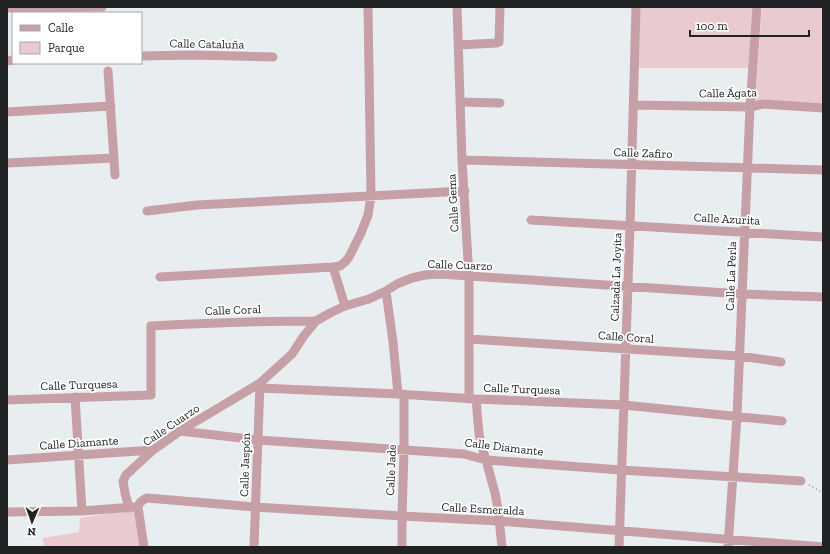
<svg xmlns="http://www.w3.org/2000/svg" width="830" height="554" font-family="'Zilla Slab',serif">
  <rect width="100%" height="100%" fill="#e8edef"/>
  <path fill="#e9cacf" d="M640,7H754L750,68H639Z
    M762,7H823V105L755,102Z
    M135,509L140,547H44L43,538L79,532L80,518Z"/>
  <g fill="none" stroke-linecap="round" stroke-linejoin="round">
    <path stroke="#8a8e8f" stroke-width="1.5" stroke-dasharray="1 3" stroke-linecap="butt" d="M809,485L823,493"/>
    <path stroke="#c7a0a7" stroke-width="9" d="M457,7L462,160L469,277V399
      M7,8L102,7
      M458,45L497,43L499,42L500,7
      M141,56L193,55L273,57
      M7,61L13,60
      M108,71L115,175
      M460,102L500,103
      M633,105L750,107L763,104L823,108
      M7,112L111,106
      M462,160L823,170
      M7,163L114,158
      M147,211L197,205L465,191
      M531,220L823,237
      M333,267L345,306
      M160,277L333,267L340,266L346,261L349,257L361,233L368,215L371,196L368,7
      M386,291L393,342L398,394
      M469,339L739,356L781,362
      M260,388L398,394L476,399L624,405L782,421
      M75,397L82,511
      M476,399L479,434L482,447L486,460L495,493L498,509L502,547
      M7,400L151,395V326C206,323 261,321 316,321
      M180,431L258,440L464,454L486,460L621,470L801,481
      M7,460L153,450
      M129,508L125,493L123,481L126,475L153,450L180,431L260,383L292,354L303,337L316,321L330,313L345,306L369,299L386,291L397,284L412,278L425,275L440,274L742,294L823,297
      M7,512L82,511L133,507
      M144,547L138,507C139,502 142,500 147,498L255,507L402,516L499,521L823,547
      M254,547L260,383
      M402,547V516L404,450V394
      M619,547L630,226L636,7
      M728,547L737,416L750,107L757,7"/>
  </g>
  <g text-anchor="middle" stroke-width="3.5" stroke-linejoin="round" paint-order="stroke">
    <g font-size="12" fill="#212223" stroke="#fff">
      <text transform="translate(207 44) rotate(1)" y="4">Calle Cataluña</text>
      <text transform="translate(728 93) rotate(-1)" y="4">Calle Ágata</text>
      <text transform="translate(643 153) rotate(2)" y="4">Calle Zafiro</text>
      <text transform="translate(453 203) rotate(-93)" y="4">Calle Gema</text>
      <text transform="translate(727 219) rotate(3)" y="4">Calle Azurita</text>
      <text transform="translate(460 265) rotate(2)" y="4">Calle Cuarzo</text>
      <text transform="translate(731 276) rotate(-88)" y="4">Calle La Perla</text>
      <text transform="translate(616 277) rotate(-88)" y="4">Calzada La Joyita</text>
      <text transform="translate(233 310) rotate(-2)" y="4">Calle Coral</text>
      <text transform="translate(626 337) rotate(4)" y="4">Calle Coral</text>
      <text transform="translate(79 385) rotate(-2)" y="4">Calle Turquesa</text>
      <text transform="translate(522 389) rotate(2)" y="4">Calle Turquesa</text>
      <text transform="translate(171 425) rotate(-34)" y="4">Calle Cuarzo</text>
      <text transform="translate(79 443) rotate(-4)" y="4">Calle Diamante</text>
      <text transform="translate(504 447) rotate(7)" y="4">Calle Diamante</text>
      <text transform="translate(245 465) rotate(-88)" y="4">Calle Jaspón</text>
      <text transform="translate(391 470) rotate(-88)" y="4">Calle Jade</text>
      <text transform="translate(483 509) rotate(3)" y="4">Calle Esmeralda</text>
    </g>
  </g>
  <rect width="830" height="554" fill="none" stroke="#212223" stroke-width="16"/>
  <rect x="12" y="12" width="130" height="52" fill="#ffffff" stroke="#a6a7a7"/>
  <rect x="20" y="25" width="20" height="6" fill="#c7a0a7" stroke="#a6a7a7"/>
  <text x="48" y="32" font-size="12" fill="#212223">Calle</text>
  <rect x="20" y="42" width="20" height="12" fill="#e9cacf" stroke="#a6a7a7"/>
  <text x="48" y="52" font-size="12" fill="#212223">Parque</text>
  <g transform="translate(32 522) rotate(182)" stroke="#ffffff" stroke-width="3" paint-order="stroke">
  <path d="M0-3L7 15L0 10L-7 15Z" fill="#212223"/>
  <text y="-6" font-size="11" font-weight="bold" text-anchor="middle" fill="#212223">N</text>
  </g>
  <path d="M690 30v6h119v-6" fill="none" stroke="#212223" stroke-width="2"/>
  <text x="696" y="30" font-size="12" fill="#212223" stroke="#ffffff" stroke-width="3" paint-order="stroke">100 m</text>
</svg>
